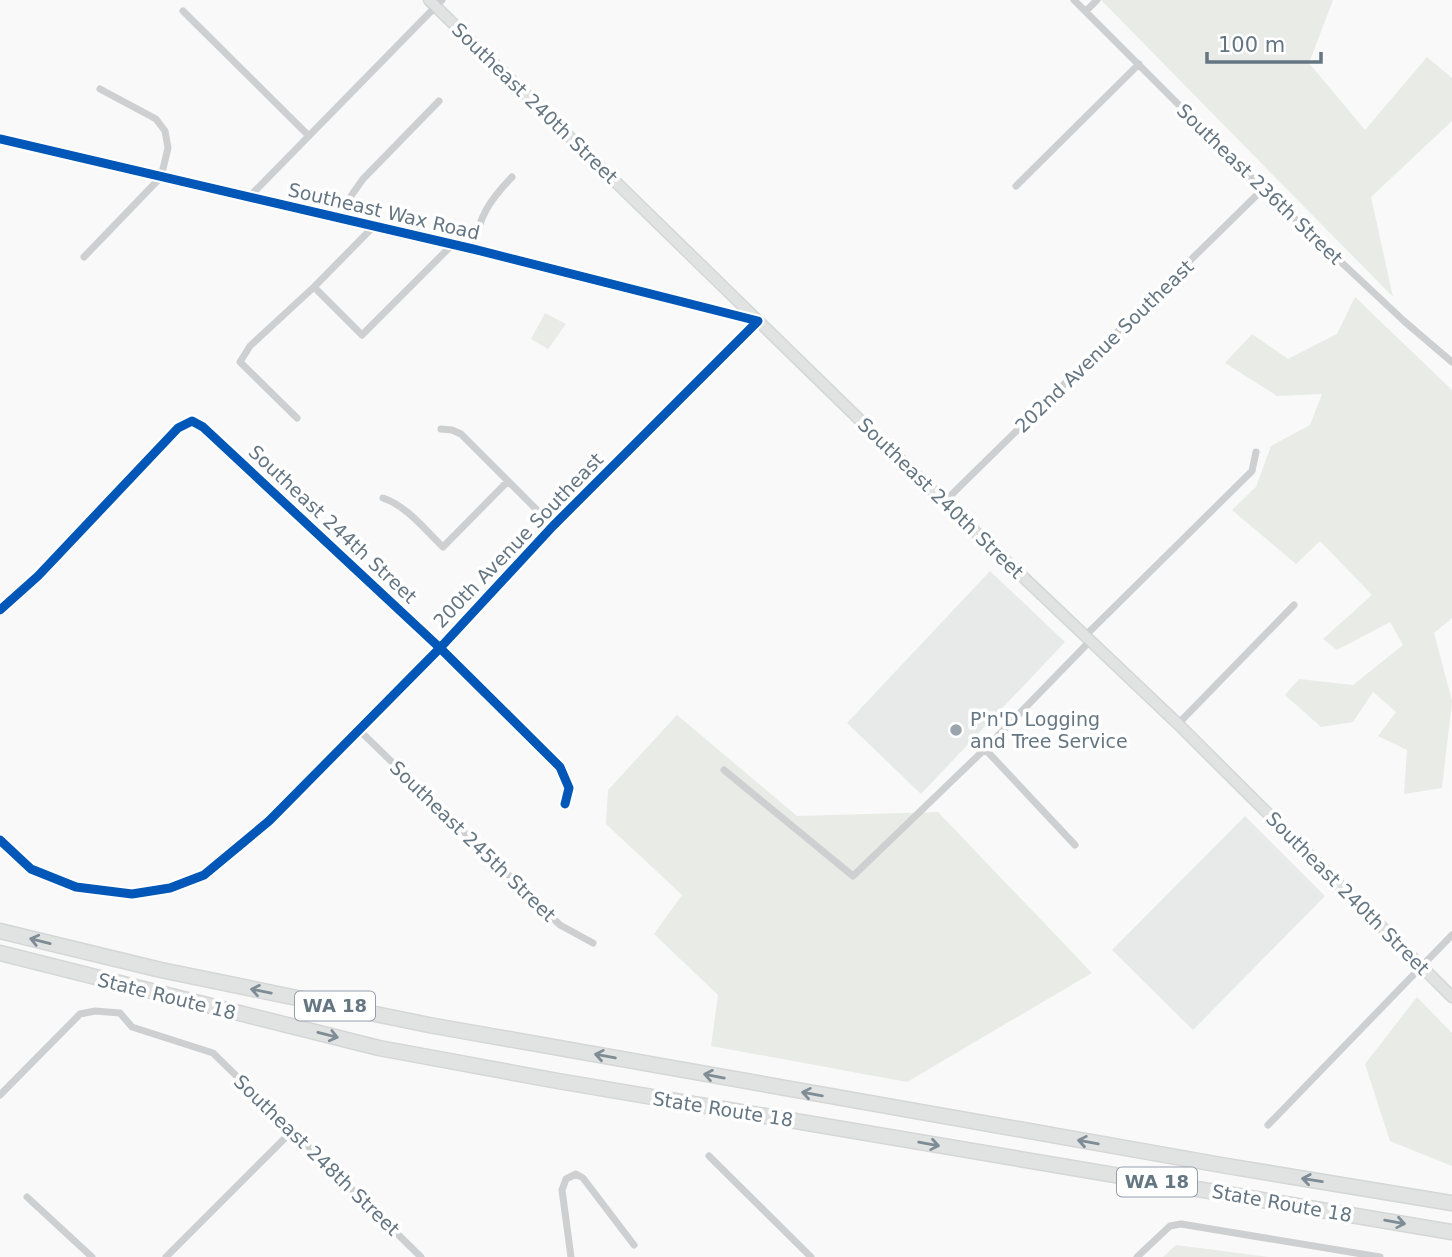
<svg xmlns="http://www.w3.org/2000/svg" width="1452" height="1257" font-family="'DejaVu Sans',sans-serif">
  <rect width="100%" height="100%" fill="#f9f9f9"/>
  <path fill="#e8e9e9" d="M990,571L1065,642L921,794L847,723Z
    M1245,816L1325,896L1193,1030L1112,950Z"/>
  <path fill="#e8ebe6" d="M1101,0H1333L1309,63L1365,130L1427,57L1452,78V121L1371,197L1393,297Z
    M1355,297L1452,390V618L1434,633L1452,701L1442,788L1404,794L1407,750L1378,736L1396,712L1373,692L1353,722L1321,727L1285,695L1299,679L1353,685L1403,645L1390,622L1337,650L1323,639L1372,595L1320,541L1296,564L1232,510L1256,487L1271,446L1310,425L1322,394L1277,396L1225,363L1252,334L1288,359L1337,334Z
    M545,313L566,324L548,349L531,339Z
    M677,715L797,816L938,812L1092,973L907,1082L711,1046L718,995L654,934L682,895L606,824L608,790Z
    M1417,997L1452,1033V1166L1390,1141L1365,1064Z
    M1176,1245L1269,1257H1163Z"/>
  <g fill="none" stroke-linecap="round" stroke-linejoin="round">
    <defs>
      <path id="secondary" d="M429,0L944,502L1178,724L1452,997"/>
      <path id="motorway" d="M0,931L161,970L429,1025L1227,1166L1452,1203
        M0,953L379,1048L558,1081L1452,1232"/>
    </defs>
    <use href="#secondary" stroke="#d5d6d7" stroke-width="13"/>
    <use href="#motorway" stroke="#d5d6d6" stroke-width="17"/>
    <path stroke="#cecfd0" stroke-width="7" d="M1074,0L1263,189L1404,321L1452,362
      M183,11L309,136
      M1086,11L1097,0
      M1016,186L1139,64
      M248,198L442,0
      M344,219L351,196L363,179L439,101
      M473,249C480,216 488,202 512,177
      M84,257L161,177L168,148L165,131L156,119L100,89
      M314,287L362,335L451,246
      M297,418L240,362L250,346L314,287L374,226
      M441,429L452,430L461,434L553,526
      M383,498C407,506 425,530 443,547L508,481
      M944,502L1263,189
      M0,610L38,576L178,428L192,421L203,427L440,648L560,767L569,788L565,804
      M1085,636L1252,471L1256,452
      M1178,724L1294,605
      M359,730L560,925L593,943
      M985,749L1075,845
      M724,770L853,876L985,749L1090,641
      M0,840L31,869L76,887L132,894L170,888L204,875L269,821L440,648L553,526L758,321
      M0,1095L80,1014L95,1011L120,1013L132,1027L213,1053L421,1257
      M1268,1125L1452,935
      M709,1156L811,1257
      M27,1197L92,1257
      M166,1257L293,1130
      M571,1257L562,1190L566,1179L576,1174L583,1178L634,1245
      M1137,1257L1170,1226L1181,1224L1380,1257"/>
    <path stroke="#cecfd0" stroke-width="9" d="M0,139L473,249L757,320"/>
    <use href="#secondary" stroke="#e1e2e2" stroke-width="10"/>
    <use href="#motorway" stroke="#e1e2e2" stroke-width="14"/>
    <defs>
      <path id="cycleway" d="M0,139L473,249L758,321
        M0,610L38,576L178,428L192,421L203,427L440,648L560,767L569,788L565,804
        M0,840L31,869L76,887L132,894L170,888L204,875L269,821L440,648L553,526L758,321"/>
    </defs>
    <use href="#cycleway" stroke="#fff" stroke-width="13"/>
    <use href="#cycleway" stroke="#0057b8" stroke-width="9"/>
  </g>
  <defs><path id="oneway-shaft" d="M-6 0H5M1.5-3L5.5 0L1.5 3" fill="none" stroke-width="1.6" stroke-linecap="round" stroke-linejoin="round" transform="scale(1.75)"/></defs>
  <g stroke="#7e8c96">
    <use href="#oneway-shaft" transform="translate(40 941) rotate(-166)"/>
    <use href="#oneway-shaft" transform="translate(261 991) rotate(-169)"/>
    <use href="#oneway-shaft" transform="translate(328 1035) rotate(14)"/>
    <use href="#oneway-shaft" transform="translate(605 1056) rotate(-170)"/>
    <use href="#oneway-shaft" transform="translate(714 1076) rotate(-169)"/>
    <use href="#oneway-shaft" transform="translate(812 1094) rotate(-170)"/>
    <use href="#oneway-shaft" transform="translate(1088 1142) rotate(-170)"/>
    <use href="#oneway-shaft" transform="translate(929 1144) rotate(10)"/>
    <use href="#oneway-shaft" transform="translate(1312 1180) rotate(-171)"/>
    <use href="#oneway-shaft" transform="translate(1395 1222) rotate(10)"/>
  </g>
  <circle fill="#99a4ac" stroke="#fff" stroke-width="2.5" cx="956" cy="730" r="7"/>
  <g text-anchor="middle" stroke-width="7" stroke-linejoin="round" paint-order="stroke">
    <g fill="#fff" stroke="#939fa8" stroke-width="2">
      <rect x="295" y="991.5" width="80" height="29" rx="5"/>
      <rect x="1117" y="1167.5" width="80" height="29" rx="5"/>
    </g>
    <g font-size="18" font-weight="bold" fill="#657683">
      <text x="335" y="1012">WA 18</text>
      <text x="1157" y="1188">WA 18</text>
    </g>
    <g font-size="19" fill="#657683" stroke="#fff">
      <text transform="translate(535 103) rotate(44)" y="7">Southeast 240th Street</text>
      <text transform="translate(1260 184) rotate(44)" y="7">Southeast 236th Street</text>
      <text transform="translate(384 211) rotate(13)" y="7">Southeast Wax Road</text>
      <text transform="translate(1104 346) rotate(-44)" y="7">202nd Avenue Southeast</text>
      <text transform="translate(941 498) rotate(44)" y="7">Southeast 240th Street</text>
      <text transform="translate(333 524) rotate(43)" y="7">Southeast 244th Street</text>
      <text transform="translate(518 540) rotate(-46)" y="7">200th Avenue Southeast</text>
      <text transform="translate(473 841) rotate(44)" y="7">Southeast 245th Street</text>
      <text transform="translate(1348 893) rotate(45)" y="7">Southeast 240th Street</text>
      <text transform="translate(167 996) rotate(14)" y="7">State Route 18</text>
      <text transform="translate(723 1109) rotate(9)" y="7">State Route 18</text>
      <text transform="translate(317 1155) rotate(44)" y="7">Southeast 248th Street</text>
      <text transform="translate(1282 1203) rotate(10)" y="7">State Route 18</text>
    </g>
    <g font-size="19" fill="#657683" stroke="#fff" text-anchor="start">
      <text x="970" y="726">P'n'D Logging<tspan x="970" dy="22">and Tree Service</tspan></text>
    </g>
  </g>
  <path d="M1207 52v10h114v-10" fill="none" stroke="#657683" stroke-width="3.5"/>
  <text x="1218" y="52" font-size="21" fill="#657683" stroke="#ffffff" stroke-width="5" paint-order="stroke">100 m</text>
</svg>
